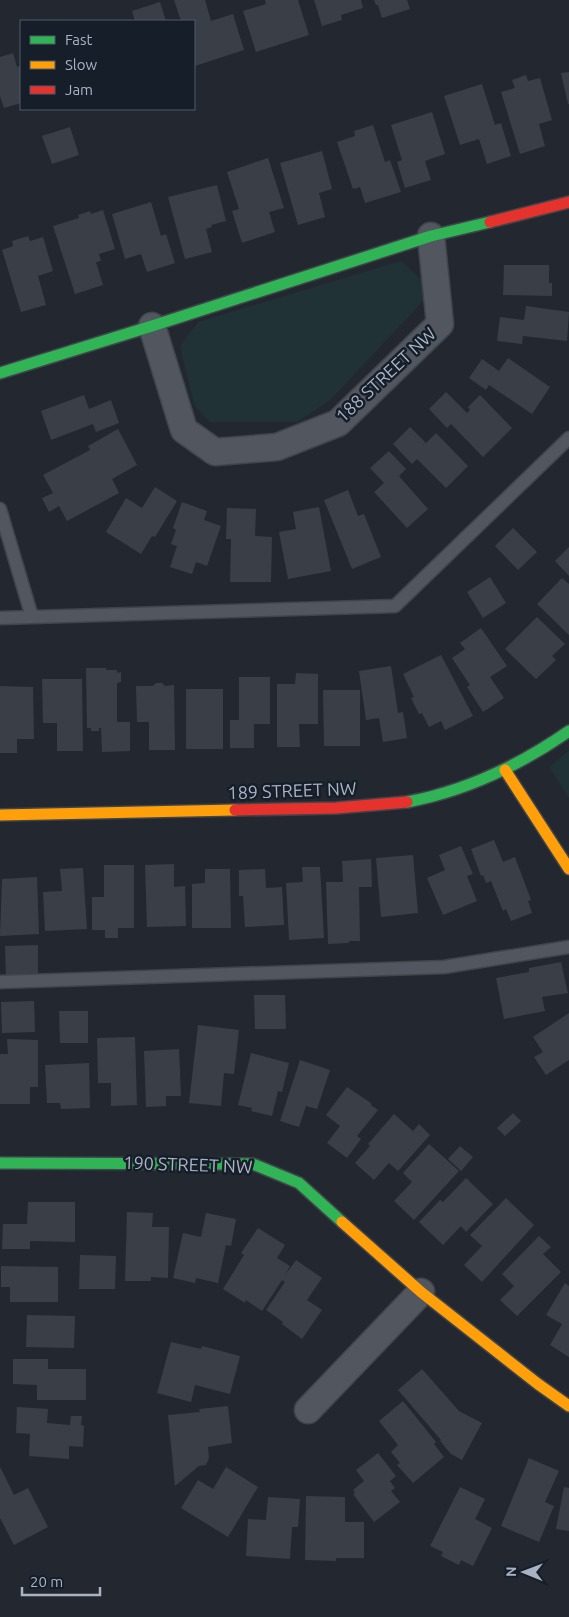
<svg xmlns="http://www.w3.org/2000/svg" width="569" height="1617" font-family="Ubuntu,sans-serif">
  <rect width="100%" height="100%" fill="#232830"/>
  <path fill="#203236" d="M401,261L424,282V300L329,401L297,422H210L195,406L180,346L198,322Z
    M569,751V798L549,767Z"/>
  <path fill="#3a3e47" d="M174,0H205L211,21L233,14L244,50L195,66L194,21H181Z
    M265,0H298L309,35L256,52L243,11L266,4Z
    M314,0H361L363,8L341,15L342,20L322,26Z
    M374,0H407L410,9L382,18L378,5H376Z
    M160,2L166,21H135L132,11Z
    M13,53L17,67L21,65V103L4,108L0,96V57Z
    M569,72V104H568L561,73Z
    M526,75L528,81L540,78L552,120L539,124L545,146L520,154L501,92L515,88L512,80Z
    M482,84L495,125L501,123L511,156L487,164L479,139L460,145L444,96Z
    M432,112L445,154L425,161L431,180L405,188L397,162L402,160L391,125Z
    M373,125L385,162L390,160L401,192L365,203L360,187L353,189L337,142L355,136L354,131Z
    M70,127L79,155L52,164L42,136Z
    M322,151L332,189L319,193L325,217L298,225L280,163Z
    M268,158L284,208L269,212L275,232L242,243L232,211L239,209L227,172Z
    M217,185L226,221L211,225L212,227L206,229L212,252L185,259L168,197Z
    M151,202L161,236L166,234L175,263L147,272L141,254L125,259L112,214Z
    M103,210L115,249L99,254L101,261L96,262L103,285L75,294L53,226L79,218L78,215L90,211L91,214Z
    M28,236L30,241L43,237L53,271L38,276L46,305L21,312L2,250L13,246L12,241Z
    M504,265H549V283H552V296L503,295Z
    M526,306L569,312L567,341L523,336L522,344L497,341L500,317L524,320Z
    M508,358L550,387L532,414L489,385L486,390L469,378L482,359L499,371Z
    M446,392L467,413L470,410L468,407L480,395L512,428L483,457L451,424L447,428L429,409Z
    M84,395L89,409L111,400L119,423L96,432L93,424L51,440L41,411Z
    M410,427L426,443L436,433L468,466L446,488L417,459L412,464L393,444Z
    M118,429L137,465L112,479L119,493L67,521L59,506L49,512L42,498L53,493L43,475L90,450L88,446Z
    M389,451L406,469L399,476L428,509L407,528L374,492L384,483L370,468Z
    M155,487L177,501L155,537L152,536L141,554L106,532L126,498L142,508Z
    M348,490L358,516L364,514L381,557L352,569L324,500Z
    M182,502L207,511L204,520L221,526L207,566L196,562L192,574L170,567L177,546L171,544L176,530L173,528Z
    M319,507L331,571L288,579L279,532L296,529L293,512Z
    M227,508L256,509L255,536L272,537L271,582H230L231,539H226Z
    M513,528L537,552L518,570L495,546Z
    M569,547V576L555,561Z
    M490,577L506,603L483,618L467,592Z
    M562,578L569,584V635L537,604Z
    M537,617L565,644L552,656L556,660L536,679L505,649Z
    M481,628L507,666L490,677L504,698L483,712L467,687L470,685L452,658L465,649L460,643Z
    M441,655L473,716L445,730L441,721L429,727L422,713L419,714L411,698L414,697L403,674Z
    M391,666L398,713L403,712L407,738L383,742L379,718L366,720L359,671Z
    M86,668H106V670H117V673L121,672V682L117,683V722H130V751L102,752L101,728H99V731H91V728H87Z
    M296,673L318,674V724H299L300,747H277V684H295Z
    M239,677H270V724H254V748H230V720H239Z
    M42,679H82L83,751H57V723H43Z
    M156,683H162L165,686L174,685L175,750H149V722H137L136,686H153Z
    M0,686L33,687L34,739H17V753H0Z
    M186,689H223V749H186Z
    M323,690H360V746H324Z
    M494,840L503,862L515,857L531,900L528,901L532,913L511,921L506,909L503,911L491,881L486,883L483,875L481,876L471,849Z
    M461,846L473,874L467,876L477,901L443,915L427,878L445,870L439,855Z
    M413,855L418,913L381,917L376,858Z
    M371,859L372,887H359L360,941H349V943L328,944L326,882H343L342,861Z
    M174,864V887L185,886L186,926L147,927L145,865Z
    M104,865H134V928H118V938H105V930H92V897H104Z
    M302,867H320L324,938L289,940L286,883L303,882Z
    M83,868L87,929L45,931L43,892L62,891L60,869Z
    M205,869H230L231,928H192V884L205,883Z
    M265,869L266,888L282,887L284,925L245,927L243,896H239V870Z
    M37,877L39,934L0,936L2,879Z
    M38,945V977H6L5,946Z
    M561,962L568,993L542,997L545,1011L504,1019L496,978L529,972V968Z
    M254,995H285L286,1029H255Z
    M34,1001L35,1032L2,1033L1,1002Z
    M59,1011H88V1043H60Z
    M569,1013V1060L546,1075L534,1057L543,1052L533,1037Z
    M198,1025L239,1030L234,1074L224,1073L221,1106L189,1103Z
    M135,1037L137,1105L111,1106V1083H98L97,1038Z
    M7,1039L38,1040V1087H30V1104H0V1054H8Z
    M179,1049L181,1096H166V1106L146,1107L144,1051Z
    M251,1053L289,1063L282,1092L278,1091L272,1116L251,1111L252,1108L238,1105Z
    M300,1060L330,1070L317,1109L306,1106L299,1127L280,1121Z
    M89,1063L90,1108L61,1109L60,1103H47L45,1065Z
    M347,1087L371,1103V1105L378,1110L357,1136L361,1139L347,1158L327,1143L340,1126L326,1115Z
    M513,1113L521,1121L505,1136L497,1128Z
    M394,1114L413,1131L419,1124L430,1135L398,1171L389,1163L374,1180L355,1163L370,1146L368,1144Z
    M429,1144L459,1171L414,1220L394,1201L412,1182L403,1173Z
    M460,1146L473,1157L461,1171L448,1159Z
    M466,1178L493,1204L466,1232L461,1226L443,1245L419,1222L440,1200L443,1202Z
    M506,1198L534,1225L482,1282L464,1265L482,1246L470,1235Z
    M28,1202H75V1242L30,1241V1249H2L3,1224H27Z
    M127,1212L153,1213L152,1227H169L168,1278L151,1277V1281H125Z
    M206,1213L236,1219L231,1246L226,1245L218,1283L196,1278L195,1283L173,1278L183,1233L201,1237Z
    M258,1228L285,1245L277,1258L290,1266L285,1275L296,1260L322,1278L307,1300L322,1310L302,1339L282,1324L283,1322L266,1310L285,1282L282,1280L262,1311L246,1300L245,1303L223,1289L244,1255L241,1253Z
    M539,1236L551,1247L543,1254L561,1272L517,1316L500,1300L514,1286L502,1274Z
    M80,1255L116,1256L115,1289H79Z
    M1,1266L58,1267V1302H10V1287H1Z
    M565,1283L569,1286V1357L550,1345L562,1324L546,1315Z
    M27,1315L75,1316L74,1348L26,1347Z
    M171,1342L201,1349L202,1346L240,1356L230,1394L195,1385L191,1402L157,1393Z
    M13,1359H48V1369H86V1400H37V1385L13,1384Z
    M422,1369L459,1411L482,1423L462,1460L451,1454L440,1441L441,1440L398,1390Z
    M403,1401L436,1442L434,1444L444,1457L413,1483L397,1465L400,1463L391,1452L398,1445L379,1421Z
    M228,1406L232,1443L208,1447L209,1458L206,1465L199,1466L175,1486L168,1415L200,1412L199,1409Z
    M17,1407L48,1409L47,1423L70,1425L71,1416H82L81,1425L84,1426L83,1447L69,1446V1459L29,1456L30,1434L16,1433Z
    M378,1453L396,1476L390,1481L395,1488L391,1491L400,1502L374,1522L353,1494L355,1493L353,1490L364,1481L356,1470Z
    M529,1458L559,1471L545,1502L554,1506L539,1542L501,1526Z
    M0,1467L14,1495L28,1488L48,1527L14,1545L0,1518Z
    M226,1467L258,1487L228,1537L181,1508L198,1480L213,1489Z
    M460,1487L485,1499L475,1519L492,1528L473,1566L461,1560L459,1565L441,1556L443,1552L430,1546Z
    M564,1487L569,1488V1531L556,1529Z
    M306,1496L345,1497V1522H364V1558H336V1561L305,1560Z
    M268,1497L300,1499L298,1527H292L290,1559L246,1556L248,1519L266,1520Z"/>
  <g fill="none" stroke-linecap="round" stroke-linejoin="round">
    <defs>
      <path id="lane" d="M0,509L32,617
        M0,618L395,606L569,438
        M0,982L444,967L569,947"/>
      <path id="street" d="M152,326L184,430L215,452L277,447L338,423L440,324L431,236
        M308,1410L421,1292"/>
      <path id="fast" d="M0,373L152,326L431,236L490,222
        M407,802C467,791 520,765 569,731
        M0,1163L253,1164L299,1183L342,1222"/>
      <path id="slow" d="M505,770L569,869
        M0,815L235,810
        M342,1222L421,1292L538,1384L569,1406"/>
      <path id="jam" d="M490,222L569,202
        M235,810L336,808L407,802"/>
    </defs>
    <use href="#lane" stroke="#40444b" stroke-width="15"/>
    <use href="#street" stroke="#40444b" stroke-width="29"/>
    <use href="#fast" stroke="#40444b" stroke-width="14"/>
    <use href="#slow" stroke="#40444b" stroke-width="14"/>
    <use href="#jam" stroke="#40444b" stroke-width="14"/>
    <use href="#lane" stroke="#52565f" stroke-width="12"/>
    <use href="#street" stroke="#52565f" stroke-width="26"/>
    <use href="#fast" stroke="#30b455" stroke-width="11"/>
    <use href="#slow" stroke="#ff9f0a" stroke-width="11"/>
    <use href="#jam" stroke="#e5322d" stroke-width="11"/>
  </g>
  <g text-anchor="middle" stroke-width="5" stroke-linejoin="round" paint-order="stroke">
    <g font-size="18" fill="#aab3c4" stroke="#161e2a">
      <text transform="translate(386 375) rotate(-43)" y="6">188 STREET NW</text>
      <text transform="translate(292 791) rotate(-2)" y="6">189 STREET NW</text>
      <text transform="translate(188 1165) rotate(2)" y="6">190 STREET NW</text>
    </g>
  </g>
  <rect x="20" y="20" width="175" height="90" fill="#161e2a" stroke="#515a68"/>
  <rect x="30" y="36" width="25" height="8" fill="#30b455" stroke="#515a68"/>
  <text x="65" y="45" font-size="15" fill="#aab3c4">Fast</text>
  <rect x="30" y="61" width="25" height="8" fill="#ff9f0a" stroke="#515a68"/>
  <text x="65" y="70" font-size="15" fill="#aab3c4">Slow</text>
  <rect x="30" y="86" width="25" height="8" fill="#e5322d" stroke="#515a68"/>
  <text x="65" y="95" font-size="15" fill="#aab3c4">Jam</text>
  <g transform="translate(524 1572) rotate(271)" stroke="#161e2a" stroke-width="4" paint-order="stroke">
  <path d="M0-4L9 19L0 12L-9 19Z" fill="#aab3c4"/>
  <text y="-8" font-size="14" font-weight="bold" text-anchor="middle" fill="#aab3c4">N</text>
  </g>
  <path d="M22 1587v8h78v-8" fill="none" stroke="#aab3c4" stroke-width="2.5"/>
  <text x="30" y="1587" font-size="15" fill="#aab3c4" stroke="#161e2a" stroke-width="4" paint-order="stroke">20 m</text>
</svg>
